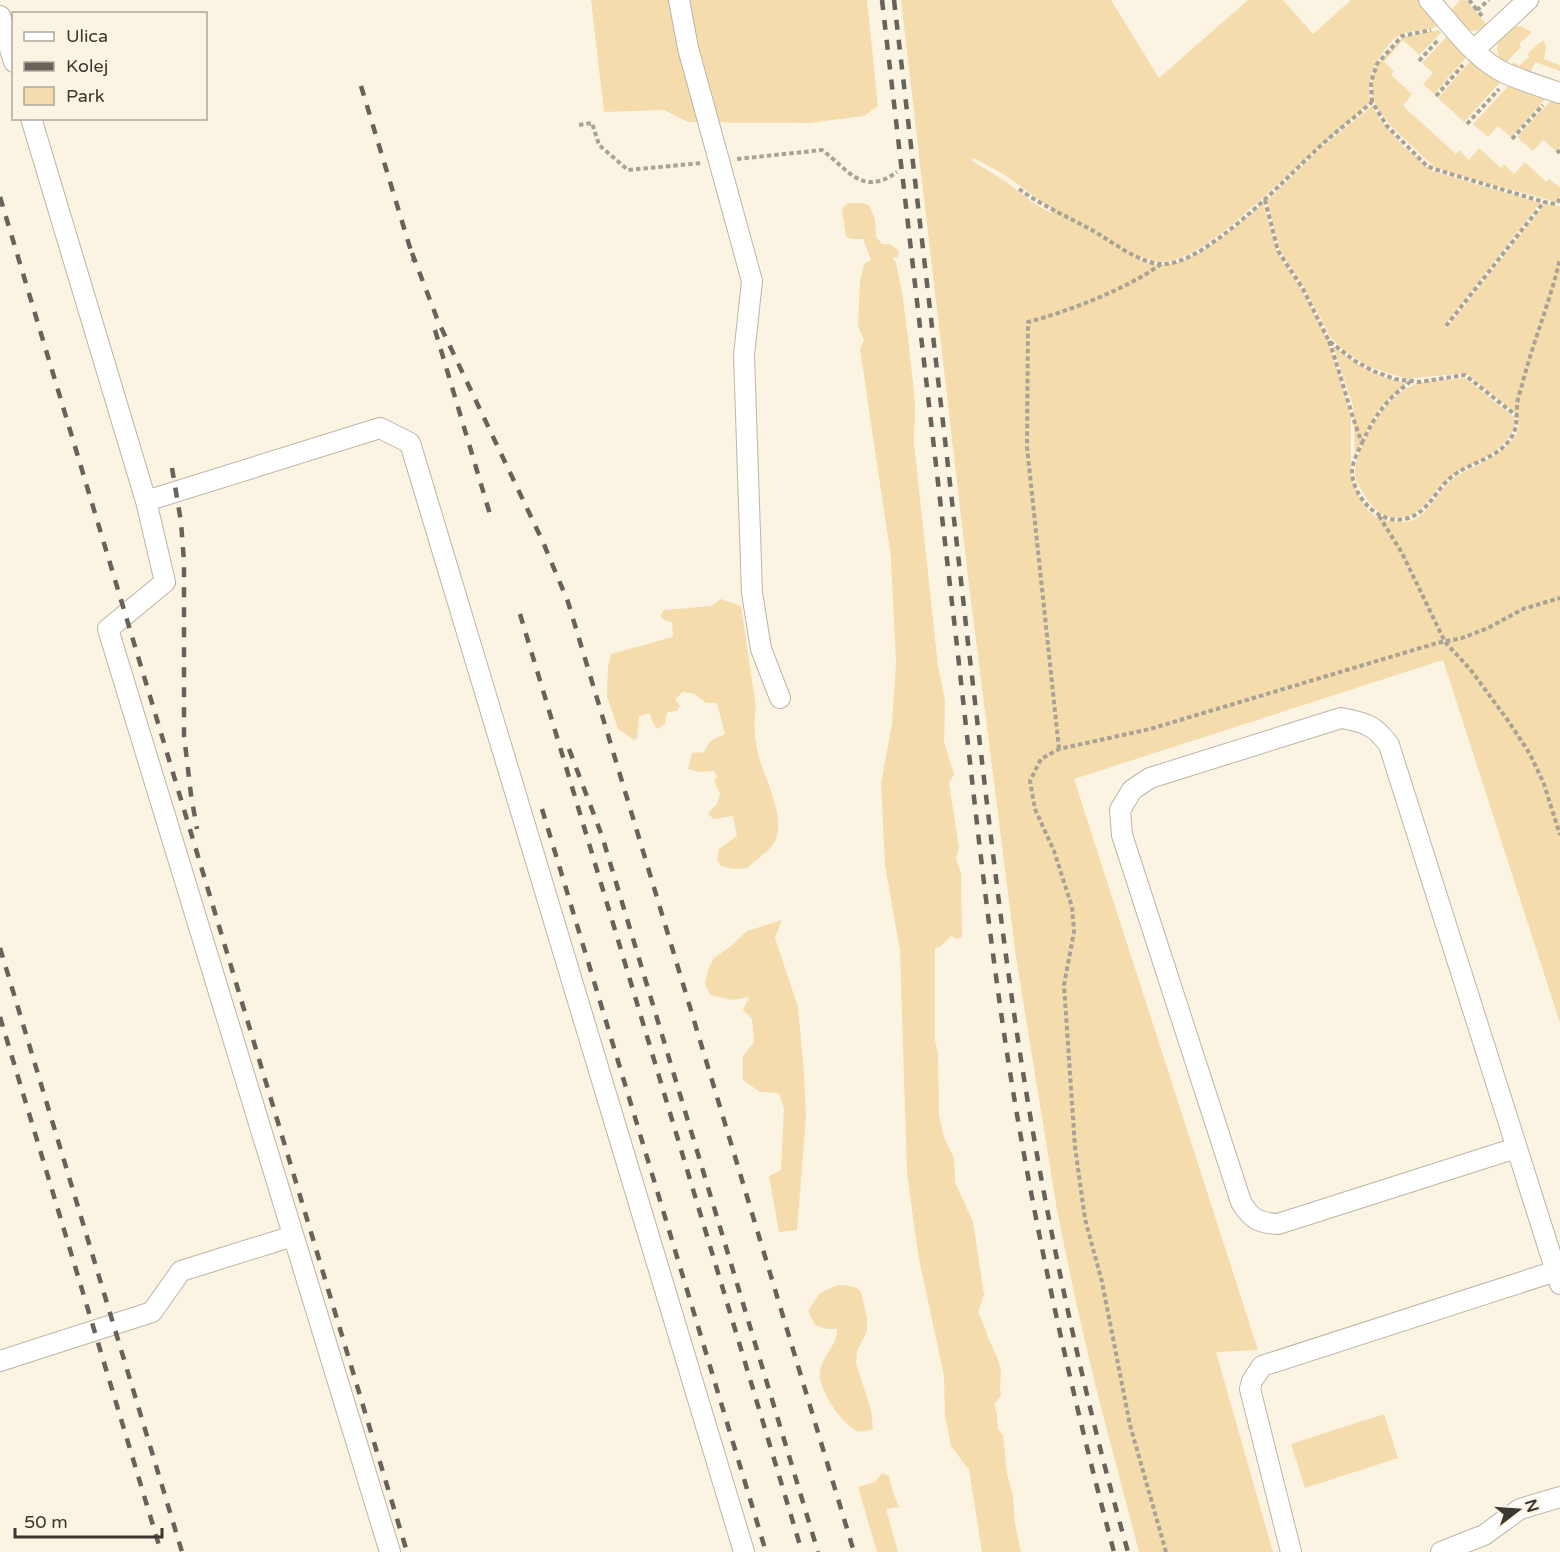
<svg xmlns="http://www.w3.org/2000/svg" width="1560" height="1552" font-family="'Varela Round',sans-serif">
  <rect width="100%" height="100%" fill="#fcf4e3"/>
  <path fill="#f4dcac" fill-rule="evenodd" d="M591,0H867L878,106L864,116L809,123L688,122L664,110L604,112Z
    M901,0H1111L1159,78L1248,0H1283L1313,34L1351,0H1423L1442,22C1433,32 1415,29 1402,34C1397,36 1392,41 1388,46C1373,62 1367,80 1370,102L1233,224C1213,239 1187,261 1161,262C1155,262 1149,259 1143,257L1139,258C1146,262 1154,265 1161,265C1195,265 1240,224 1264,203L1277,253L1302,290L1326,337L1337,369L1351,416V476C1361,504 1368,522 1400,522C1408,522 1415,520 1421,515C1435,503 1443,484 1459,475C1479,463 1529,446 1517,414L1466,373L1407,379L1367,366L1345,351L1331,338L1305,289L1280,250L1267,201L1322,147L1372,106L1380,120L1404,147L1432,171L1540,203L1444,326L1447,328L1545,204L1560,206V1023L1443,660L1074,779L1258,1350L1216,1352L1273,1552H1139L1096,1388L1075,1298L1057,1210L1016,957L968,577ZM974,158L1003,174L1051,208L1053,214L1035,204L1005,181L971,160Z
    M1460,0H1466L1487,25L1476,31L1465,30L1451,11Z
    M1521,26L1532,32L1519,44L1521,47L1504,65C1489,48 1500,27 1521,26Z
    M1439,30L1441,33L1419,55L1403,40L1384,62L1394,71L1391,75L1412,94L1403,106L1456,154L1459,150L1469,160L1479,148L1501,168L1504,164L1514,174L1525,162L1546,182L1549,179L1560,187V196L1556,202L1458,175L1434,167L1392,127L1379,111L1374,101L1372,90L1374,68L1403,37Z
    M1451,32L1470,53L1434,94L1423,84L1433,73L1422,63Z
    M1543,40L1546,46L1544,59L1560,65V71L1535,62L1529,76L1508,68L1514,62L1519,66L1529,57L1527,54Z
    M1474,57L1504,78L1464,122L1438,98Z
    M1512,82L1549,95L1511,137L1498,126L1488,137L1473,124Z
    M1554,97L1560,99V147L1556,151L1543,140L1533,151L1517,137Z
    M848,203H862L869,205L875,219L876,237L882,244H890L899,251L898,257L892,258L896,263L902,292L908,338L915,402L914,443L938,666L945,700L944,742L954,774L949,783L959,848L956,859L961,873L962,937L957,939L951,936L940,947L935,948V1040L938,1054L939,1115L944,1137L954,1158L955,1182L973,1222L984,1295L978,1312C983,1321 985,1330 989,1339C993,1350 999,1359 1001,1371C1001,1380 999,1387 1001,1395L994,1405L997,1414L998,1429L1003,1435L1007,1474L1013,1495L1015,1524L1021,1552H982L969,1470L951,1446L945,1416L944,1376L918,1254L907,1173L900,951L885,865L881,783L892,724L896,663L891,558L860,349L864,340L858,326L860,282L864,264L871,260L863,239H851L846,237L842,209Z
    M1333,346C1356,365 1378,378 1407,383L1379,408L1355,455L1353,406Z
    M1465,378L1515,418C1517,442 1484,459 1466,467C1457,471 1450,476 1443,483C1432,494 1423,512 1407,516C1385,522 1373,510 1363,493C1359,486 1354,479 1355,472C1357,444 1385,398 1411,386C1423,380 1451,380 1465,378Z
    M721,599L741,606L756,707C752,725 756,749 762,767C769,786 786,822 774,843C768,852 755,861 747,868L732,869L721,866L717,859L719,849L737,836L733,816L713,819L708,813L717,804L720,794L714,781L717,777L714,771L700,772L688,769L692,753L704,752L710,741L725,734L717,703H706L695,694L683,692L675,699L680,706L677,711L667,712L665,724L657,729L652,721L650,713L639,716L637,738L634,740L618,729L607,696L608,666L611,654L673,637L672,622L666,621L660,616L664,610L712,606Z
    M782,920L775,938L798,1007L804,1073L806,1117L797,1230L779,1232L769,1176L781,1170L784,1109L779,1093L760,1092L743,1080V1056L754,1042L752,1019L743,1010L749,997L732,1000L710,995L705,984L708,969L714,958L731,946L747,931Z
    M838,1285H844L857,1288L861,1292L867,1318V1331L857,1351L856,1363L871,1410L873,1429C867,1431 861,1433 855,1430C840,1421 814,1385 821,1367C825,1354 838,1343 837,1329H827L815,1325L808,1311L820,1293Z
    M1384,1414L1398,1458L1305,1488L1291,1444Z
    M882,1473L889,1476L893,1492L899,1507L886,1509L898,1552H877L858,1487L875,1482Z"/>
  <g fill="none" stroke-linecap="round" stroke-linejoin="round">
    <defs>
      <path id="minor" d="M679,0L688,48L752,281L744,355L752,593L761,649L780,698
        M1429,0C1452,25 1475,60 1507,74C1524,81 1542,87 1560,93
        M0,16L14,62
        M1474,50L1528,0
        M31,118L146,501L165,582L108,629L390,1552
        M146,501L380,428L410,443L744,1552
        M1516,1148L1278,1224C1259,1223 1251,1219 1241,1202L1122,835L1120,810L1132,790L1150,778L1341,718C1364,722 1375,725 1389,745L1560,1284
        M0,1361L152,1312L181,1271L293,1236
        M1291,1552L1250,1389L1252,1381L1262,1366L1556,1271
        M1441,1552L1484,1535L1520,1509L1560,1497"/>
    </defs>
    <use href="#minor" stroke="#bdb5a5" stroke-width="22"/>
    <path stroke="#a9a296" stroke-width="4" stroke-dasharray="4.5 3" stroke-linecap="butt" d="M1469,0L1477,10
      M1482,16L1477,10L1489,0
      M1419,61L1439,39
      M1436,96L1463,65
      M1372,102L1371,82L1377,64L1402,36L1431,30
      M1467,124L1499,89
      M579,125L592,123L599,145L628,170L702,163
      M1512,139L1543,105
      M1557,153L1560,150
      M737,159L822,150C849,170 862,197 897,172
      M1019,189C1041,205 1066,216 1090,229C1110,240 1137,262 1160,264C1203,268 1286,178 1316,150C1334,133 1354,118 1372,102L1387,126L1427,166L1434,169L1544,202L1556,204L1560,199
      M1265,200L1278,251L1303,289L1329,341L1355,361L1373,371L1395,379L1419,382L1465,375L1518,417
      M1446,326L1544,202
      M1329,341C1341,375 1349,409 1362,443C1358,452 1352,462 1352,473C1354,499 1381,527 1408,518C1429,512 1437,487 1454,475C1472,462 1498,458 1511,438C1518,427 1516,420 1517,407C1517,400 1520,392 1522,385C1533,342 1550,302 1560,259
      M1362,443C1375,415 1386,400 1410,382
      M1379,516L1402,553L1445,642L1470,669L1509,722L1530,754L1544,784L1560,835
      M1059,749L1027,447L1028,322C1067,312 1129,288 1161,264
      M1166,1552L1130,1425L1102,1282L1085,1219L1075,1147L1064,985L1074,932L1072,907L1054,851L1035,809L1030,781L1041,759L1059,749L1150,729L1437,643L1462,638L1488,628L1523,609L1560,598"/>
    <use href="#minor" stroke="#fff" stroke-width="20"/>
    <path stroke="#67625a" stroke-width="4.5" stroke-dasharray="10 10" stroke-linecap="butt" d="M882,0C906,207 930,413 954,620C971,768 986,918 1009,1066C1035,1230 1071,1392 1114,1552
      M894,0C919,214 944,429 968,643C985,784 1000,926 1022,1066C1048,1230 1083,1393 1128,1552
      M361,86L414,261
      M0,197L407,1552
      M412,253L438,321L543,542L568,602L854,1552
      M435,330L492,521
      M172,468L181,522L184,562V735L191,795L197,829
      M520,614L802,1552
      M569,749L602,836L818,1552
      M542,809L766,1552
      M0,948L182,1552
      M0,1017L161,1552"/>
  </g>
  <rect x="12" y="12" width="195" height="108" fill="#fcf4e3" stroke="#afa89c" stroke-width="1.5"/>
  <rect x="24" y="32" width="30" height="9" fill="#ffffff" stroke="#afa89c" stroke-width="1.5"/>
  <text x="66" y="42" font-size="18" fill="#3b3731">Ulica</text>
  <rect x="24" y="62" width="30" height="9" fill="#67625a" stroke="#afa89c" stroke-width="1.5"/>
  <text x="66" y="72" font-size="18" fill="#3b3731">Kolej</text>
  <rect x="24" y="87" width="30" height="18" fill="#f4dcac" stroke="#afa89c" stroke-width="1.5"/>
  <text x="66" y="102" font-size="18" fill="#3b3731">Park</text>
  <g transform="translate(1518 1510) rotate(73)" stroke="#fcf4e3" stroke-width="4.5" paint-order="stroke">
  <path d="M0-4.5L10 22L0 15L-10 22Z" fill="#3b3731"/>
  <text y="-9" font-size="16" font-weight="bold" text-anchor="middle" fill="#3b3731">N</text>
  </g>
  <path d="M15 1528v9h147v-9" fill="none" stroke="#3b3731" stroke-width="3"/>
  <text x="24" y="1528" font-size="18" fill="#3b3731" stroke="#fcf4e3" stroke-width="4.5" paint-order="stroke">50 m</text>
</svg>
